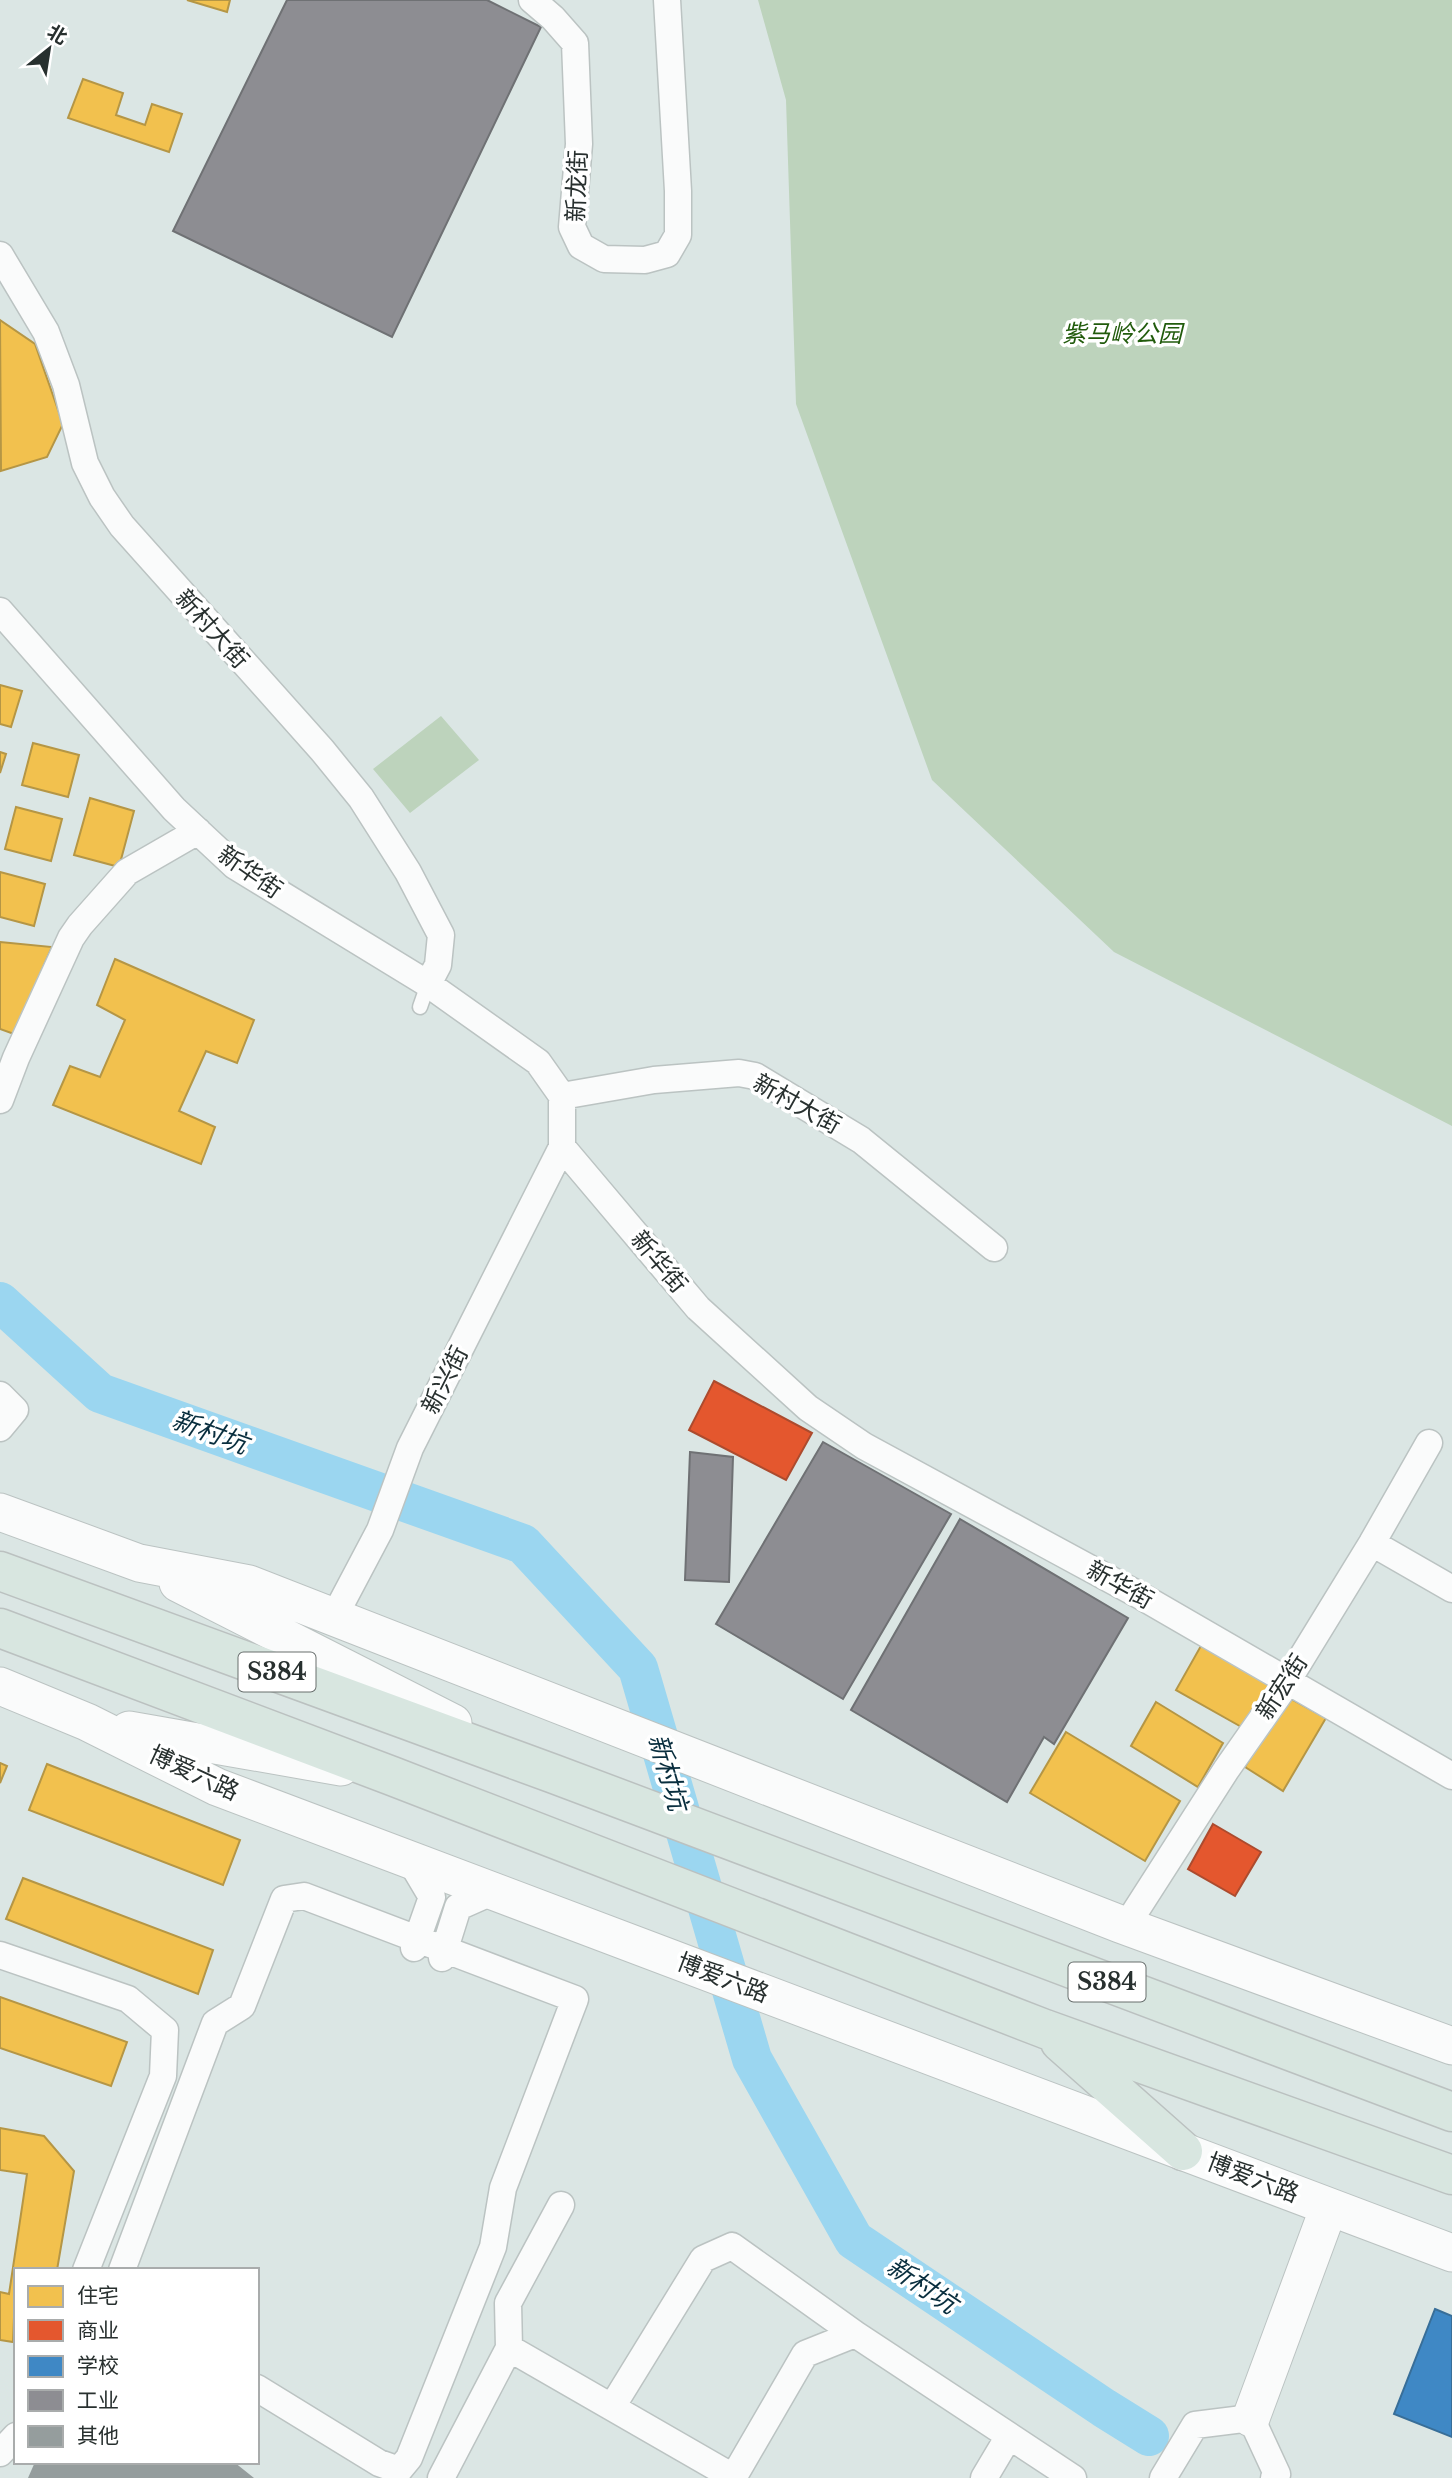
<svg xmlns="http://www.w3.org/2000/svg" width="1452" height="2478" font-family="'Libre Baskerville','Noto Sans SC',serif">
  <rect width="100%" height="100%" fill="#dbe6e4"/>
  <path fill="#bdd3bc" d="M758,0H1452V1126L1114,952L932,780L796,404L786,100Z
    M441,716L479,760L410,813L373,769Z"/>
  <path fill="#f2c14e" stroke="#b59645" stroke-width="2" d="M187,0H230L227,12Z
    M83,79L123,93L116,115L145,125L152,104L182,114L169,152L68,118Z
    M0,320L35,344L63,424L47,457L1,471Z
    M0,685L22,691L11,727L0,724Z
    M33,743L79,755L68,797L22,785Z
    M0,752L6,754L0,773Z
    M90,798L134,811L119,867L74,855Z
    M16,807L62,819L51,861L5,849Z
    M0,872L45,884L34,926L0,917Z
    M0,942L52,947L14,1034L0,1029Z
    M115,959L254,1020L237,1063L206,1051L179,1111L215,1127L201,1164L53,1105L70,1066L100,1077L125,1020L97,1005Z
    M1202,1644L1270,1683L1245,1729L1176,1690Z
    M1286,1696L1326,1718L1283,1791L1245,1767Z
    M1156,1702L1223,1743L1198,1787L1131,1746Z
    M1066,1732L1180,1801L1145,1861L1030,1793Z
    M0,1763L7,1766L0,1783Z
    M47,1764L240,1840L223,1885L29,1810Z
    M23,1878L213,1950L198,1994L6,1919Z
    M0,1997L127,2042L111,2086L0,2048Z
    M0,2128L44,2136L74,2171L57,2270H16L13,2342L0,2340V2292L9,2294L27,2174L0,2170Z"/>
  <path fill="#e4572e" stroke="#ac4b2e" stroke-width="2" d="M714,1381L812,1433L786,1480L689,1430Z
    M1213,1824L1261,1852L1235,1896L1188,1869Z"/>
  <path fill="#3f88c5" stroke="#386e98" stroke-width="2" d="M1435,2309L1452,2316V2437L1394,2414Z"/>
  <path fill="#8d8d92" stroke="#6f7174" stroke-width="2" d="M287,0H487L541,27L392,337L173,231Z
    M823,1442L951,1514L843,1699L716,1624Z
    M690,1452L733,1457L729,1582L685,1580Z
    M960,1519L1128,1618L1054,1744L1044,1737L1007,1802L851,1710Z"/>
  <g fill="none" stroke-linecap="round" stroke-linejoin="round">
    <path stroke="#9bd6f0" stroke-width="40" d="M0,1302L100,1393L523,1544L638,1668L752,2059L854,2240L1104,2408L1149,2436"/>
  </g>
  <path fill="#959d9d" d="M35,2462H234L254,2478H28Z"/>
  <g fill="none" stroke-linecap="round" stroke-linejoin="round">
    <defs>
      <path id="lane" d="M420,1007L428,984"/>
      <path id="street" d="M532,0L553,18L575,43L579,144L572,227L581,246L604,259L645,260L667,254L678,235V191L667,0
        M0,255L46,332L66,385L85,463L102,497L122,526L322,750L361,798L408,872L441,935L438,965L428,984
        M0,611L174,809L235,866L428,984L538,1062L562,1096V1147L698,1308L808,1408L864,1446L1139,1595L1452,1776
        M562,1096L654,1080L739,1073L755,1076L861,1140L994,1248
        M0,1100L16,1058L71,938L80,925L127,872L198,831
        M0,1395L15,1410L0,1428
        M1372,1543L1452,1589
        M334,1617L380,1530L410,1448L562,1147
        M410,1860L432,1897L414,1948
        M1126,1926L1226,1770L1280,1693L1372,1543L1429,1443
        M0,1955L128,1999L165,2030L163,2076L86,2270
        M442,1958L458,1907L494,1891
        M122,2270L215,2023L242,2006L284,1899L304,1896L575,1999L503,2188L493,2247L409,2458L399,2470L379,2463L257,2388
        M509,2348L733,2477
        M612,2407L703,2259L732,2246L855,2334
        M0,2453L16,2436
        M441,2478L509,2348L508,2303L561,2205
        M733,2478L805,2354L855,2334L1073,2478
        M984,2478L1009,2436
        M1163,2478L1195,2425L1251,2418L1277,2474L1274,2478"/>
      <path id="secondary" d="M0,1512L139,1563L249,1584L1120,1924L1452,2046
        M178,1583L453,1723
        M0,1686L87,1722L217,1787L1452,2253
        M129,1730L341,1767
        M1251,2418L1329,2207"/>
      <path id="highway" d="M0,1571L554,1774L1452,2112
        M0,1628L392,1776L1045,2029L1452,2175
        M1060,2042L1183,2151"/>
    </defs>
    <use href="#lane" stroke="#bbc3c2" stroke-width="17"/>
    <use href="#street" stroke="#bbc3c2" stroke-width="29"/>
    <use href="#secondary" stroke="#bbc3c2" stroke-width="39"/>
    <use href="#highway" stroke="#bbc1c0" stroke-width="41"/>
    <use href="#lane" stroke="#fafbfb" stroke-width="14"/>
    <use href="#street" stroke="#fafbfb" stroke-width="26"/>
    <use href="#secondary" stroke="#fafbfb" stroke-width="37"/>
    <use href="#highway" stroke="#d8e6e0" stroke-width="38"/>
  </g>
  <g text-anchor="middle" stroke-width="7" stroke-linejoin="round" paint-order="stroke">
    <g fill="#fff" stroke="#686e6d" stroke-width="2">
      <rect x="238.5" y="1652.5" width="77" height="39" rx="5"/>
      <rect x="1068.5" y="1962.5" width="77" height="39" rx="5"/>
    </g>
    <g font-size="23" font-weight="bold" fill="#28302f">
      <text x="277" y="1680">S384</text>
      <text x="1107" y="1990">S384</text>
    </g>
    <g font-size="24" fill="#28302f" stroke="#fff">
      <text transform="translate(577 186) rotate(-88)" y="8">新龙街</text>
      <text transform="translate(212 629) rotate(48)" y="8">新村大街</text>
      <text transform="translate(250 872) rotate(35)" y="8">新华街</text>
      <text transform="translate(797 1104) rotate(29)" y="8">新村大街</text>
      <text transform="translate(659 1262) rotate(50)" y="8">新华街</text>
      <text transform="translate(445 1380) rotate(-63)" y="8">新兴街</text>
      <text transform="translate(1120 1585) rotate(29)" y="8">新华街</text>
      <text transform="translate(1282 1687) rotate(-57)" y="8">新宏街</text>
      <text transform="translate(194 1773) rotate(25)" y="8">博爱六路</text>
      <text transform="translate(723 1978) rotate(21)" y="8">博爱六路</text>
      <text transform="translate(1253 2178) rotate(21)" y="8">博爱六路</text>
    </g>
    <g font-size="24" font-style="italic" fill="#215b0c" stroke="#fff">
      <text x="1122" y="342">紫马岭公园</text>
    </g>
    <g font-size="26" font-style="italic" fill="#092e3e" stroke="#fff">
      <text transform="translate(210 1432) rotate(20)" y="9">新村坑</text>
      <text transform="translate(668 1772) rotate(74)" y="9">新村坑</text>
      <text transform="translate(922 2285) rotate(34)" y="9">新村坑</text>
    </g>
  </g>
  <rect x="14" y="2268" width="245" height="196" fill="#ffffff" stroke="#a9acac" stroke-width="2"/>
  <rect x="28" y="2286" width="35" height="21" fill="#f2c14e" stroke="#a9acac" stroke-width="2"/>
  <text x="77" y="2303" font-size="21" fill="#28302f">住宅</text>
  <rect x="28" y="2320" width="35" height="21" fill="#e4572e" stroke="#a9acac" stroke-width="2"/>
  <text x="77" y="2338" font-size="21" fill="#28302f">商业</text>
  <rect x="28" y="2356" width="35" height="21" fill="#3f88c5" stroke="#a9acac" stroke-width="2"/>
  <text x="77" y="2373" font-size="21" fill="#28302f">学校</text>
  <rect x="28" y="2390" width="35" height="21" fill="#8d8d92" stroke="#a9acac" stroke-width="2"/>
  <text x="77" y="2408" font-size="21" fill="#28302f">工业</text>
  <rect x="28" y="2426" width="35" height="21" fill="#959d9d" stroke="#a9acac" stroke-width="2"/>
  <text x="77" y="2443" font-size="21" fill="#28302f">其他</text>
  <g transform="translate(49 49) rotate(30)" stroke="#ffffff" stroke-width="5" paint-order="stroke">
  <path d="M0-5L12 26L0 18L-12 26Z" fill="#28302f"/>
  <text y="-10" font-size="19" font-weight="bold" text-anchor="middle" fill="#28302f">北</text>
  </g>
</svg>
